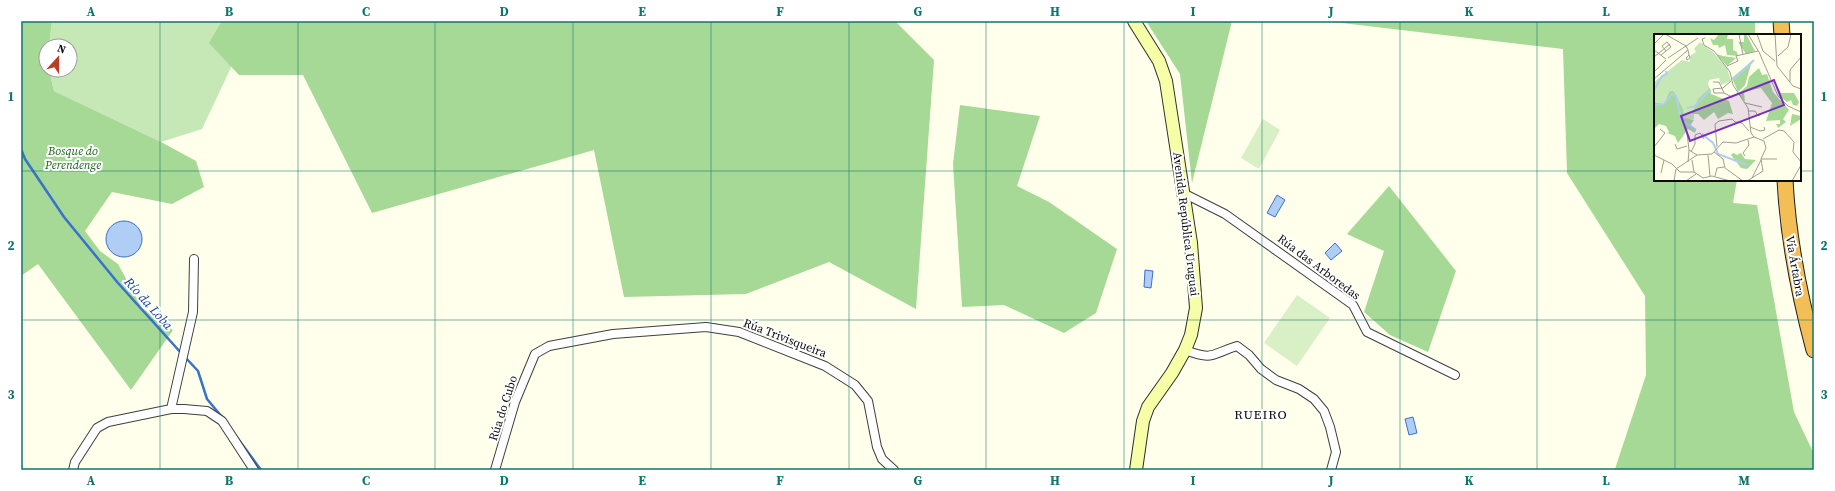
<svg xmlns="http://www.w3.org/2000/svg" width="1835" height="491" font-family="'Source Serif 4',serif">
  <rect width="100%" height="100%" fill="#ffffeb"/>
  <path fill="#c5e8b6" d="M52,21H253L202,129L161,142L54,91L49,70H70V46H49Z"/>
  <path fill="#a5d995" d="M21,21H52L49,46H46V70H49L54,91L161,142L196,161L204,187L172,204L112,192L85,231L100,251L118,264L142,308L173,330L131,390L38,264L21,276Z
    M222,21H895L934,60L916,309L829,262L746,294L624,297L594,150L372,213L303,75H239L209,43Z
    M1146,21H1232L1192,183L1180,74Z
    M1325,21H1755V35H1655V180H1737L1733,203L1757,205L1794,412L1814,454V470H1608L1615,469L1646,375L1645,296L1567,173L1563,49Z
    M960,105L1040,116L1017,186L1049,202L1117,249L1096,313L1064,333L1004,305L962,307L953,164Z
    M1389,186L1456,271L1428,352L1390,335L1364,312L1384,251L1347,234Z"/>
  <path fill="#d9f0c7" d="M1263,119L1280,130L1259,169L1241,158Z
    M1297,295L1330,318L1297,366L1264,343Z"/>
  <path fill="#b0cdf5" stroke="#3872cc" d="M1277,195L1285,200L1275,217L1267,213Z
    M106 239a18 18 0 1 1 36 0a18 18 0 1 1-36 0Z
    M1335,243L1342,251L1331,260L1325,253Z
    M1145,270L1153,271L1151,288L1144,287Z
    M1413,417L1417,433L1409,435L1405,419Z"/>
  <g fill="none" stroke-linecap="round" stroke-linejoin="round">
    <path stroke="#3872cc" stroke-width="2.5" d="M21,149L25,159L64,217L118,283L182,354
      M185,357L198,371L207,399L222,417
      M233,432L261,470"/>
    <defs>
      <path id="street" d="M1183,193L1225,214L1353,305L1367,332L1455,375
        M1185,350C1214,361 1211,354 1237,346L1249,355L1261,369L1276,380L1299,389L1314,399L1324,411L1330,427L1336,452L1331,470
        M171,409L193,312L194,259
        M73,470L75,462L97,428L108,422L171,409H184L207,411L222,421L254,470
        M495,470L515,402L535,354L549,346L613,334L706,327L739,332L825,366L855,385L868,401L877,447L882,459L894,470"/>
      <path id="secondary" d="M1134,21L1159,61L1166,81L1191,243L1196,308L1191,335L1185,350L1172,373L1148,407L1143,421L1136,470"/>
      <path id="highway" d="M1781,21L1782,35
        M1785,180C1788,238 1799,294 1814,350"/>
    </defs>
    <use href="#street" stroke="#3f3f3f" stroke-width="10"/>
    <use href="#secondary" stroke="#2e2e2e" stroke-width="14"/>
    <use href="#highway" stroke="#1d1d1d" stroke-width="17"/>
    <use href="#street" stroke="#fff" stroke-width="8"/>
    <use href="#secondary" stroke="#f6fea7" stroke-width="12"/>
    <use href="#highway" stroke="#f3be55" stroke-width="15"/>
  </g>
  <path fill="none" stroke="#0f766e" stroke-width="1" stroke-opacity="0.55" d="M160,21V470M298,21V470M435,21V470M573,21V470M711,21V470M849,21V470M986,21V470M1124,21V470M1262,21V470M1400,21V470M1537,21V470M1675,21V35M21,171H1655M1800,171H1814M1675,180V470M21,320H1814"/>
  <g text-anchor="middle" stroke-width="4" stroke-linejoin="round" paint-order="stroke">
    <g font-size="12" font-style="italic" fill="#1d631d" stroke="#fff">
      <text x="73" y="155">Bosque do<tspan x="73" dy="14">Perendenge</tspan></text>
    </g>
    <g font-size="12" fill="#0c0c0c" stroke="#fff">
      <text transform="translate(1186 224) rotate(83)" y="4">Avenida República Uruguai</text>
      <text transform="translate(1795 266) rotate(80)" y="4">Vía Ártabra</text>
      <text transform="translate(1319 267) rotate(37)" y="4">Rúa das Arboredas</text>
      <text transform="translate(785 338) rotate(21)" y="4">Rúa Trivisqueira</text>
      <text transform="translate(503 408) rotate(-72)" y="4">Rúa do Cubo</text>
    </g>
    <g font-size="13" font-style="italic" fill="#17469c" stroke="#fff">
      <text transform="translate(149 303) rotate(48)" y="5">Río da Loba</text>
    </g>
    <g font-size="13" letter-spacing="1" fill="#0c0c0c" stroke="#fff">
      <text x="1261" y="419">RUEIRO</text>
    </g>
  </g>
  <g transform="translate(1654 34)">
    <rect width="147" height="147" fill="#ffffeb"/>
    <path d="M46,8L59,18L73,34L77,47L67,51L65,44L55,46L54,50L57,57L40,78V85L31,86L19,56L15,58L10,70L0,68V48L28,26L36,28V22L42,18L40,15Z" fill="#c5e8b6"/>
    <path d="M65,0H74L73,5H79V16L83,18L84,22L73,21L71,11L65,14L64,11H59L56,4L60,6ZM83,0H92L101,17L92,20L84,8H90V1ZM62,20L69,22L82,24L73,32ZM98,27L91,51L84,58L78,44ZM105,34L108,41L113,40L119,58L135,76L129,85L132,88L124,94L122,90H126V86L112,87L118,69L107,54L90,58L91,68L84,60L93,52L95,43ZM123,53L127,59H140L145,68L143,72L139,71L137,66L133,68L128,64ZM56,54L57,60L75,67L79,80L74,79L64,85L60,78L50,86L44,80H38L44,65ZM19,56L29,75L30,84L40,86L36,92L42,95L41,99L34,95L24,109L21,102L13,99L15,98L12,92L5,90L0,95V68L10,70L15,58ZM138,80L147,82V85L136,92ZM79,119L83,121L87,119L91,125L102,126L93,135L87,134L77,121Z" fill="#a5d995"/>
    <path fill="none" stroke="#b0cdf5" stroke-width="2" d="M79,46L100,26M0,56L8,42L13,40L12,37M0,71L10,70L18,60L22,62L27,85L42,96M33,74L41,72L56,56M48,100L59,109L64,120L93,131"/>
    <path fill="none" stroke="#9e9e92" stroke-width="1" d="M11,0L32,12L34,16L35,21L36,24L33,26L32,24L35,21M85,0L89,21M94,0L105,18L124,62L134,72L147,78M103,0L109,17L121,27M121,0L123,32L139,52L147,55M51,4L48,5L50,11L60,17L76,38L79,51L94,74L97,99L100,103L110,107L112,114L107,125L109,137L93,147M0,10L10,0M0,16L12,25M7,21L17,13L13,8L8,12L12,17M124,22L134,13L137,0M0,23L16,10M14,24L44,4M73,32L84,27L82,22L104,17M0,38L12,26M0,45L34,16M59,48H65L70,59L78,63L83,60M136,48V36L147,23M70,59H60L59,55L69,54L77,47M91,69L108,73M94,77H101L104,82L106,81M96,93L106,97L111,96L110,93M33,99L35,116M109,105L125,96L130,97L140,108L139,118L147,128M21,110L23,115L33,112M0,113L11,99L6,95M63,113L61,90L65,87L78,85L81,88L88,89L95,97M37,118L41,110V101L46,99L50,105M60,118L69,125L71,134L89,147M0,121L18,130L26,138H40L49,144L58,142L76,147M54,121L56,142M91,122L89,119L95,111L94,106M107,125H123M38,126L40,138M34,128L35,116L43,121M22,135L43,121L58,120L69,108L82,109L100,103M7,139L10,126M61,142L63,134L70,133M98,144L107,126M20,147L22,135M32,147L42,140M138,147L147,131"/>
    <path fill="#7b2cbf" fill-opacity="0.15" stroke="#7b2cbf" stroke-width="2" d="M120,46L130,71L36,107L27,82Z"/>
    <rect width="147" height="147" fill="none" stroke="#0c0c0c" stroke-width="2"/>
  </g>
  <rect width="1835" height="491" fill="none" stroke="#ffffff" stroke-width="44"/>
  <g transform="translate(58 58) rotate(21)"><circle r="19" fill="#ffffff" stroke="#9e9e9e"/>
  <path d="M0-3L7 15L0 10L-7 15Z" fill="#ba3d26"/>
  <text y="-6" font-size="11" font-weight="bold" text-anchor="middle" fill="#0c0c0c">N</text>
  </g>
  <rect x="22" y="22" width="1791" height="447" fill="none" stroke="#0f766e" stroke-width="1.5"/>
  <g font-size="13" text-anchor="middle" font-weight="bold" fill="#0f766e">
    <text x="91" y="16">A</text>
    <text x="229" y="16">B</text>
    <text x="366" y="16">C</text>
    <text x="504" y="16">D</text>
    <text x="642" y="16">E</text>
    <text x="780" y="16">F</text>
    <text x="918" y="16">G</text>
    <text x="1055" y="16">H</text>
    <text x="1193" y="16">I</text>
    <text x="1331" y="16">J</text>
    <text x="1469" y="16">K</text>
    <text x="1606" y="16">L</text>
    <text x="1744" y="16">M</text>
    <text x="11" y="101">1</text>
    <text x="1824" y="101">1</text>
    <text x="11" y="250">2</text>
    <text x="1824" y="250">2</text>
    <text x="11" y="399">3</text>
    <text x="1824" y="399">3</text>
    <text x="91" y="485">A</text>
    <text x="229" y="485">B</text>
    <text x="366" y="485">C</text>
    <text x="504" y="485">D</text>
    <text x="642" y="485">E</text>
    <text x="780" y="485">F</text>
    <text x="918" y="485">G</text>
    <text x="1055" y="485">H</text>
    <text x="1193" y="485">I</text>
    <text x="1331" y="485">J</text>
    <text x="1469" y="485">K</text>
    <text x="1606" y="485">L</text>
    <text x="1744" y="485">M</text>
  </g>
</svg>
